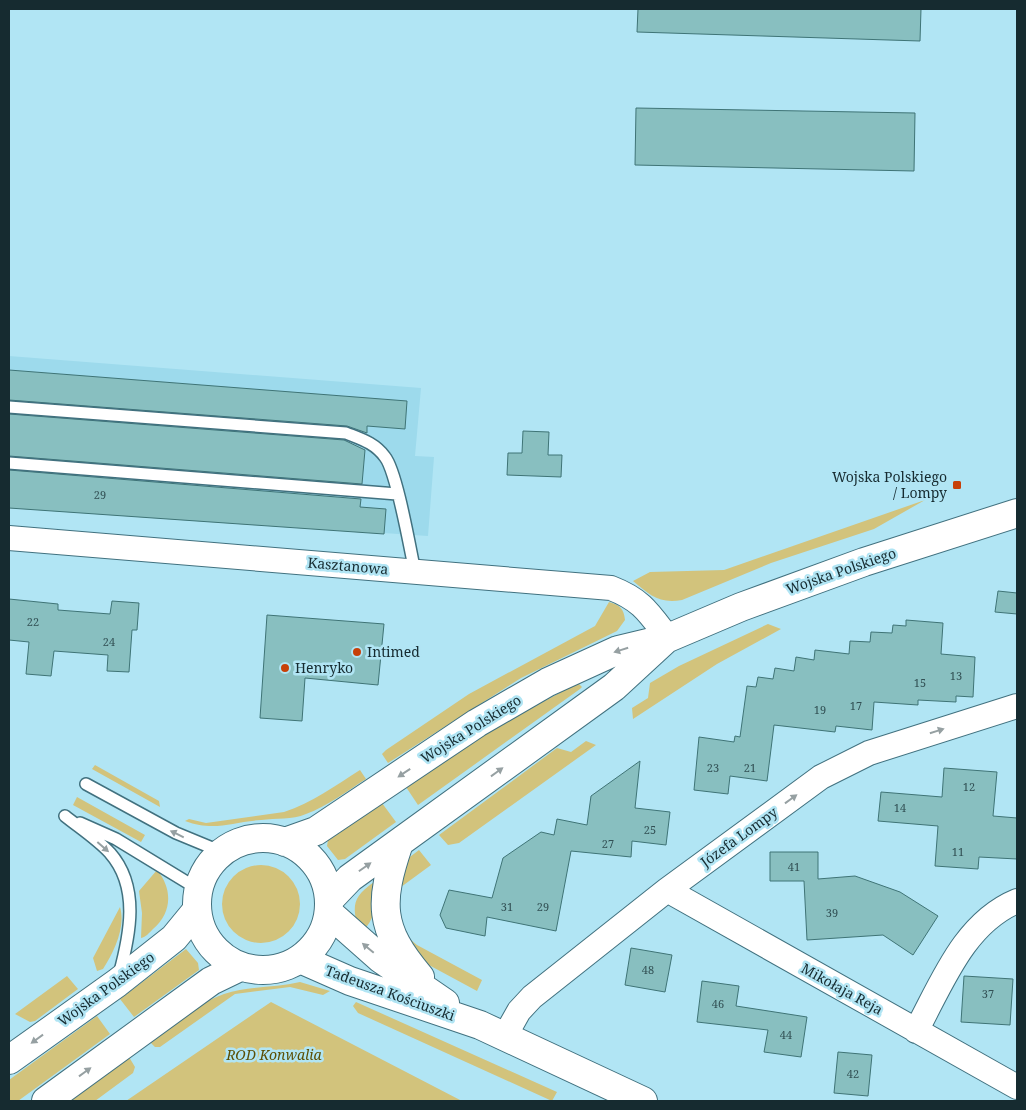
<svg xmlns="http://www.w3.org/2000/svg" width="1026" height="1110" font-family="'Noto Serif',serif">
  <rect width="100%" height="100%" fill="#b1e5f4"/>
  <path fill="#9ddaec" d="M9,356L421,388L415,456L434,457L428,536L9,508Z"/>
  <path fill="#d2c37c" d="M925,500L874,529L771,563L682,600C659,604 650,595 633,581L650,572L724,570Z
    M609,602C620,605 624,609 625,620L617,631L521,678L388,763L382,754L386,750L469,694L595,626Z
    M768,624L781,629L717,664L633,719L632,708L648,698L650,683L679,666Z
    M578,683L582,687L580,689L418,805L406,787L489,731Z
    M586,741L596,745L459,843L448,845L439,835L557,748L571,752Z
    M95,765L159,801L160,807L92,769Z
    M360,770L366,779C347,791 328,806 306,814C292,820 276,818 261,820C231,822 215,832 185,821L189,819L206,823L284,812C312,803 336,785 360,770Z
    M77,797L145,835L141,842L73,805Z
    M382,803L396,822L345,859L338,860L327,846L328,840Z
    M419,850L431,865L401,887L406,860Z
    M222 904a39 39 0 1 1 78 0a39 39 0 1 1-78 0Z
    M157,870C173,889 172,913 153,929C149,933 146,937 141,938L142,913L139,891Z
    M374,882C379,899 375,923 359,934C353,907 350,899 374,882Z
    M120,907C126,927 114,952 103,969L97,971L93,958Z
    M405,935L417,945L482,980L477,991L427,964Z
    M186,949L198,963L199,970L134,1017L120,999Z
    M67,976L78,989L35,1021L30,1022L15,1014Z
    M300,982L330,991L323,995L290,987L235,994L160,1047H155L150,1042C173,1025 196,1004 224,994C248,986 275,988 300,982Z
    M271,1002L462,1101H126Z
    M356,1002L557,1092L552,1101L358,1013L353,1006Z
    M97,1016L110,1034L18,1101H9V1080Z
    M129,1057L135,1067L133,1073L95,1101H68Z"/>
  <path fill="#88bfc0" stroke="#3f7476" d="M638,9H921L920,41L637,32Z
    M636,108L915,113L914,171L635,165Z
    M9,370L407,401L405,429L367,426V433L347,426L9,400Z
    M9,414L344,440L365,450L362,484L9,456Z
    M523,431L549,432L548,455H562L561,477L507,475L508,453H522Z
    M9,470L361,499L360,507L386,509L384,534L9,508Z
    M998,591L1017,593V614L995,612Z
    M9,599L58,604V610L110,614L112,601L139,603L137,630H132L129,672L107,671L108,655L54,651L51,676L26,674L29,642L9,640Z
    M267,615L384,624L378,685L305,678L302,721L260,718Z
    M906,620L943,623L941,654L975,657L973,697L956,696V702L918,700V705L874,702L872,730L836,726L835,732L774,725L767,781L730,776L728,794L694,790L699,737L734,742L735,736L740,737L747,686L756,687L758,677L773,679L775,668L794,671L796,657L814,660L815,650L849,654L850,641L870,642L871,632L892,633L893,625L906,626Z
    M640,761L635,808L670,812L666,845L632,841L631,857L571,851L556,931L487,917L485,936L446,928L440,915L449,890L492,898L503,858L541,832L554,835L557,819L587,825L591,796Z
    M944,768L997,772L993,816L1017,818V859L979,857L978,869L935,866L938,826L878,821L881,792L942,797Z
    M770,852H818V879L855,876L900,892L938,916L913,955L883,935L807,940L804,881H770Z
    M631,948L672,955L665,992L625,985Z
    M964,976L1013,979L1010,1025L961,1022Z
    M702,981L739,986L736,1006L807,1017L801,1057L764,1052L768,1030L697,1022Z
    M838,1052L872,1055L868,1096L834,1093Z"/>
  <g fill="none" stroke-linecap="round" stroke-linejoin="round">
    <defs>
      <path id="lane" d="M9,407L346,433C361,439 375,443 385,457C397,472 410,549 415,572
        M9,463L397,494
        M86,784L176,833L222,852
        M65,816C80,828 97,839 110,853C140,887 130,935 119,975
        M80,823L116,839L198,889"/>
      <path id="street" d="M9,538L611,588C642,600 649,613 668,638
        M667,890L1017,1087
        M916,1031C942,983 964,923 1017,901
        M505,1036L519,1011L532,997L667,890L821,777L869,753L1017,706"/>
      <path id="secondary" d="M197 904a66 66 0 1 1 132 0a66 66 0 1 1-132 0Z
        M285,842L316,831L477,723L548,682L618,650L668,638L741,607L864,562L1017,513
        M399,843C379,902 378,928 420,977
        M329,900L350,878L614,687L665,640
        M329,913L381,959L445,1003
        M300,959L350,981L480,1025L643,1101
        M9,1060L117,983L174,938L197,910
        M46,1101L211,981L240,967"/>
    </defs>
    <use href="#lane" stroke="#41717f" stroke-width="14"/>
    <use href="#street" stroke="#41717f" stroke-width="26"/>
    <use href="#secondary" stroke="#41717f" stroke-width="30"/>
    <use href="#lane" stroke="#fff" stroke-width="11"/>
    <use href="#street" stroke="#fff" stroke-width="24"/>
    <use href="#secondary" stroke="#fff" stroke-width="28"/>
  </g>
  <defs><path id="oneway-solid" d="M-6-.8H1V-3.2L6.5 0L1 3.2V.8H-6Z" transform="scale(1.25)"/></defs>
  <g fill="#96a0a2">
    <use href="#oneway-solid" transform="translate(621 650) rotate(163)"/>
    <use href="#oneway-solid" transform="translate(937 731) rotate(-18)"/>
    <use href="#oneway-solid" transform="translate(497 772) rotate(-36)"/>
    <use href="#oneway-solid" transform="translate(404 773) rotate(146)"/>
    <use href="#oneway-solid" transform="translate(791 799) rotate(-36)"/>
    <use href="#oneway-solid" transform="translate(177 834) rotate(-154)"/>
    <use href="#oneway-solid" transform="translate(103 847) rotate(41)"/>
    <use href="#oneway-solid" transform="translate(365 867) rotate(-35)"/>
    <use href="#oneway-solid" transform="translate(368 948) rotate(-140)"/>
    <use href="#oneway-solid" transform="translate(37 1039) rotate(144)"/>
    <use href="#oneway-solid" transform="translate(85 1072) rotate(-36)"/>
  </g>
  <g fill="#c74008" stroke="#b1e5f4" stroke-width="2">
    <rect x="952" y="480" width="10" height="10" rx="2.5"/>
    <circle cx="357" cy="652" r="5"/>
    <circle cx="285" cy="668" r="5"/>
  </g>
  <g text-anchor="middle" stroke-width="5" stroke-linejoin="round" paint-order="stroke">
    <g font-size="11" fill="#325054">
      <text x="100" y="499">29</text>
      <text x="33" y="626">22</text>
      <text x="109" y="646">24</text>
      <text x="956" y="680">13</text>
      <text x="920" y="687">15</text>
      <text x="856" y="710">17</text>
      <text x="820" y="714">19</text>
      <text x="713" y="772">23</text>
      <text x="750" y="772">21</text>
      <text x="969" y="791">12</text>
      <text x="900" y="812">14</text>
      <text x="650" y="834">25</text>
      <text x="608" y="848">27</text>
      <text x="958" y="856">11</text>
      <text x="794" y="871">41</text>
      <text x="507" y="911">31</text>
      <text x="543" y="911">29</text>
      <text x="832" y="917">39</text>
      <text x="648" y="974">48</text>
      <text x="988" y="998">37</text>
      <text x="718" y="1008">46</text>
      <text x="786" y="1039">44</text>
      <text x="853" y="1078">42</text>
    </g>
    <g font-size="14" fill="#162b30" stroke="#b1e5f4" text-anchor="start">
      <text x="947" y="482" text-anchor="end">Wojska Polskiego<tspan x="947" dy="16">/ Lompy</tspan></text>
      <text x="367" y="657">Intimed</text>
      <text x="295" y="673">Henryko</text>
    </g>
    <g font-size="14" fill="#162b30" stroke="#b1e5f4">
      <text transform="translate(348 566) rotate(5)" y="5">Kasztanowa</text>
      <text transform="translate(841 571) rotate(-19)" y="5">Wojska Polskiego</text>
      <text transform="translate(471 729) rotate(-32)" y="5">Wojska Polskiego</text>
      <text transform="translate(739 837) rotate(-36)" y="5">Józefa Lompy</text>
      <text transform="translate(106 989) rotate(-36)" y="5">Wojska Polskiego</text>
      <text transform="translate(842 989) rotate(29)" y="5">Mikołaja Reja</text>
      <text transform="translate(390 993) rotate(20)" y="5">Tadeusza Kościuszki</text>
    </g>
    <g font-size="14" font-style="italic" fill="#5b4e04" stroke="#b1e5f4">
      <text x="274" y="1060">ROD Konwalia</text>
    </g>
  </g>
  <rect width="1026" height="1110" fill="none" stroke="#162b30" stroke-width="20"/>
</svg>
